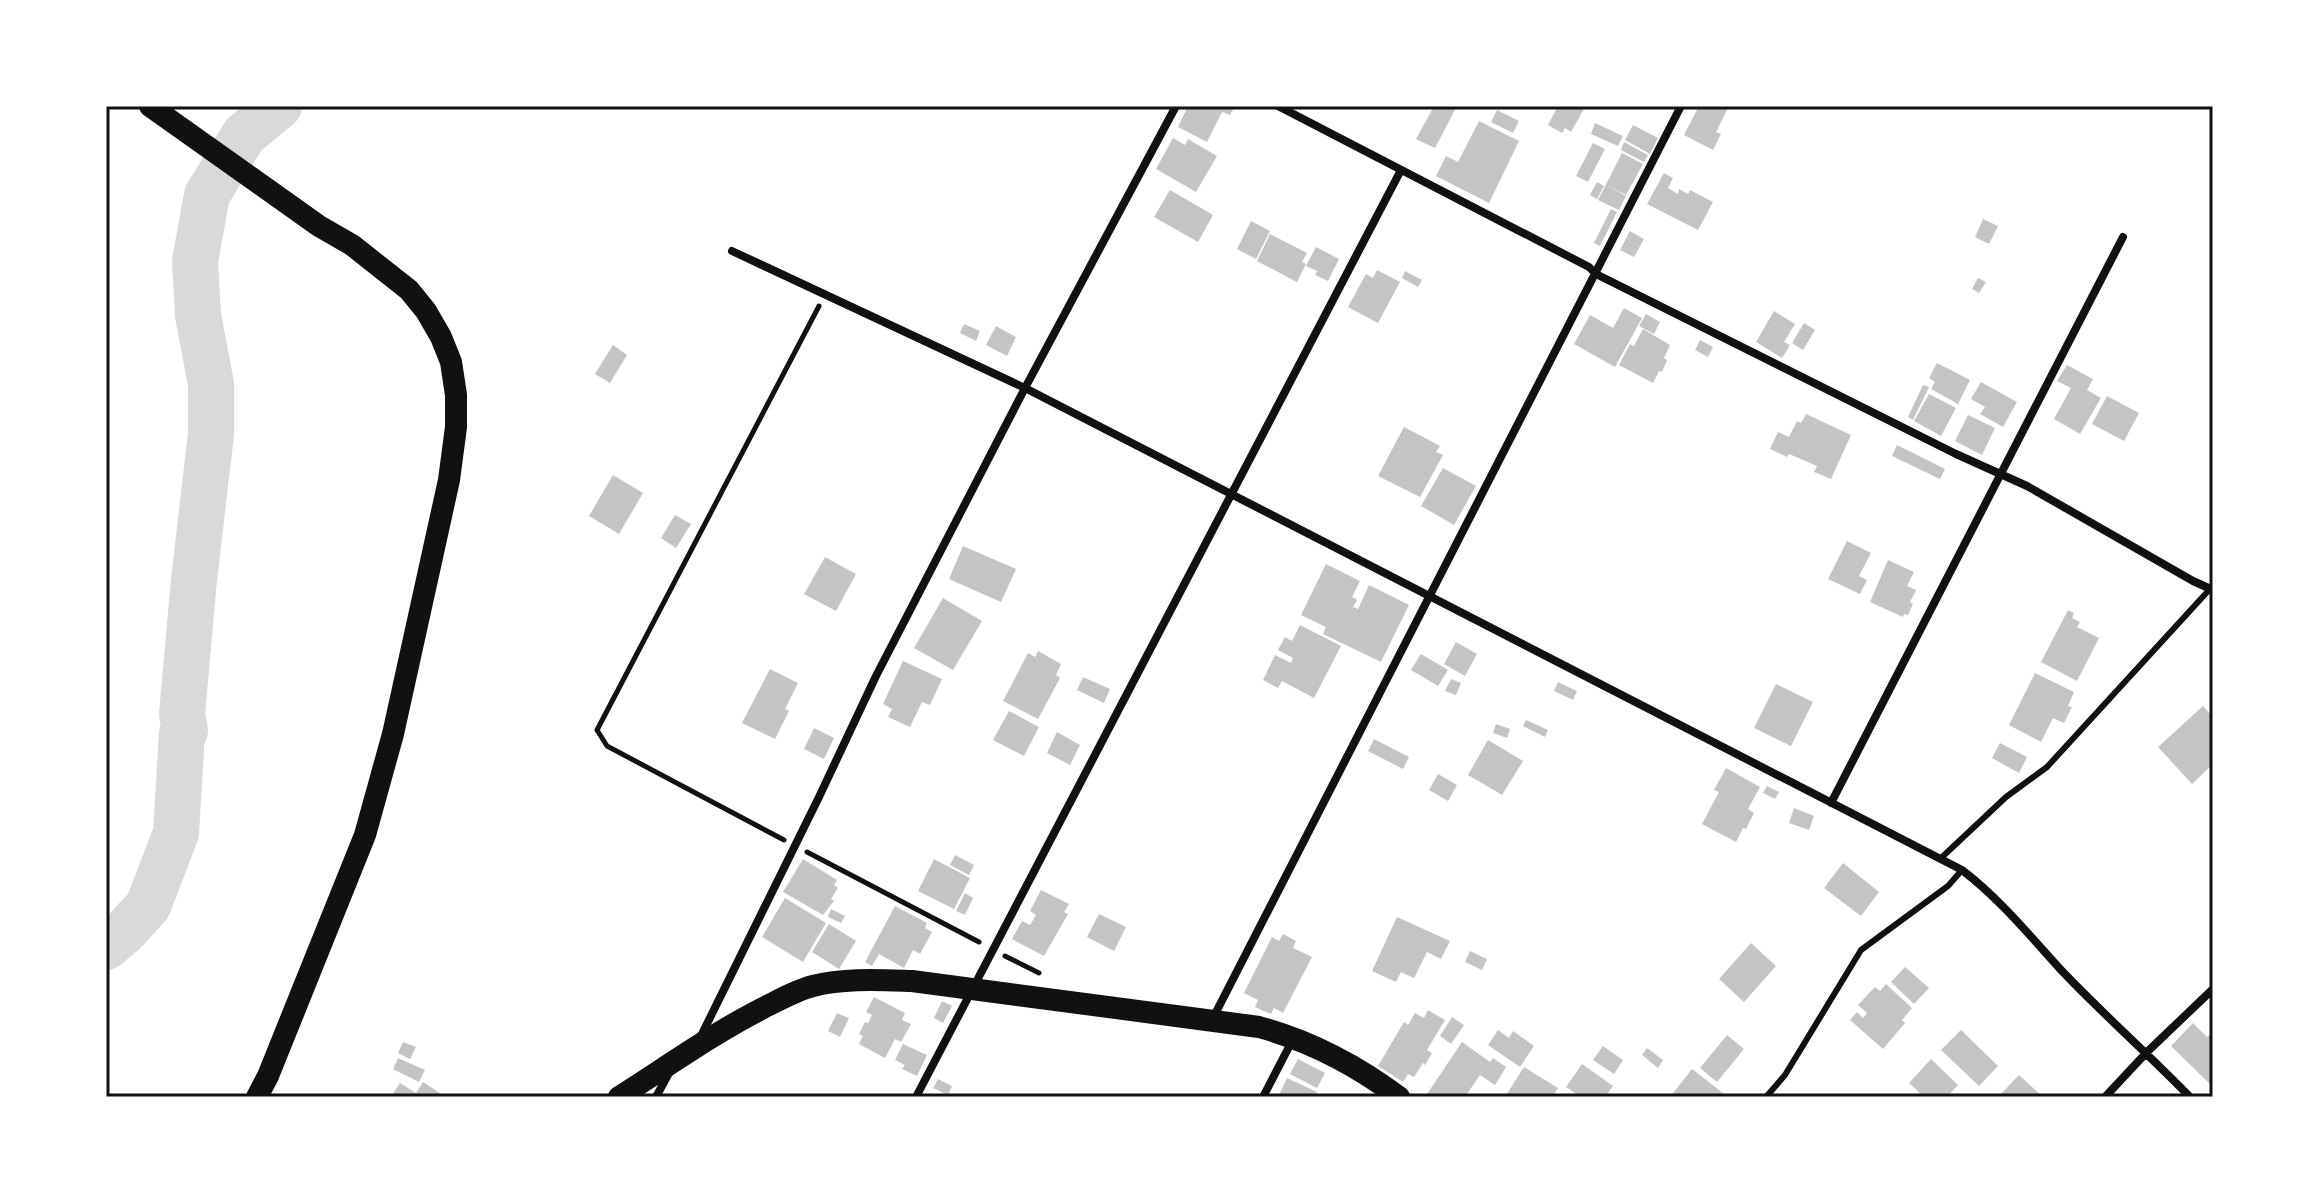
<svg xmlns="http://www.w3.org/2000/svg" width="2319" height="1203" font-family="Spectral,serif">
  <rect width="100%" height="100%" fill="#fff"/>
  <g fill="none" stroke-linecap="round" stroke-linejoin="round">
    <path stroke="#d9d9d9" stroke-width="46" d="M106,947L124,932L148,906L176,833L182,733L185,731L182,714L194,580L211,434V384L198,315L195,261L207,195L244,135L279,106"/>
  </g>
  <path fill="#c4c4c4" d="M1188,106H1235L1230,115L1222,112L1207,142L1178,127Z
    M1434,106H1457L1435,148L1416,139Z
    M1558,106H1578L1584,109L1571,132L1565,128L1562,133L1548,125Z
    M1699,106H1729L1716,132L1721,134L1713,150L1684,135Z
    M1497,110L1519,121L1513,133L1491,122Z
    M1479,121L1519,141L1489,203L1436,176L1446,156L1458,162Z
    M1595,123L1623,136L1618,146L1591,134Z
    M1633,125L1658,138L1650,154L1625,140Z
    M1173,138L1185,145L1188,139L1217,156L1196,192L1156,169Z
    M1624,142L1648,155L1644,162L1621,150Z
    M1593,143L1605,149L1588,182L1576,176Z
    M1622,153L1643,164L1626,195L1607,185L1626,196L1619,210L1598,200Z
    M1664,173L1673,178L1668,188L1678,194L1679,189L1688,194L1690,190L1713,202L1698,230L1647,204Z
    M1597,182L1604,186L1597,199L1590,195Z
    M1170,190L1213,215L1198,242L1154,217Z
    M1611,209L1617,212L1600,246L1594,243Z
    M1983,219L1998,226L1989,244L1975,237Z
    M1251,221L1270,231L1256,259L1237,249Z
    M1630,231L1644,239L1634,257L1620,250Z
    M1270,234L1307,253L1302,262L1306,264L1297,282L1257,261Z
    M1316,247L1339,259L1328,281L1315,275L1317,271L1306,266Z
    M1377,270L1400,282L1378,323L1348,307L1366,274L1373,278Z
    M1405,271L1422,280L1418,287L1402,278Z
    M1978,278L1986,282L1979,293L1972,289Z
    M1624,308L1642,318L1615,367L1574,344L1590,315L1613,328Z
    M1774,311L1795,324L1784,342L1790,345L1782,358L1756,342Z
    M1646,314L1660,322L1654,334L1639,326Z
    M1804,323L1815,330L1803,350L1792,343Z
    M964,324L980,331L976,341L960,333Z
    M996,326L1016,337L1007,356L986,345Z
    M1643,329L1670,345L1664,358L1667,360L1662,372L1659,371L1653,383L1619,365L1630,344L1634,346Z
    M1700,340L1713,347L1708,357L1695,350Z
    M613,345L627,355L610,383L595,374Z
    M1937,363L1970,380L1958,404L1931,389L1935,382L1929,378Z
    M2067,365L2093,379L2087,390L2101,398L2080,434L2054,419L2071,388L2057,381Z
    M1981,382L2017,402L2003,427L1980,414L1985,407L1971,399Z
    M1923,385L1929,387L1913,420L1908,417Z
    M1929,394L1956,408L1941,436L1914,421Z
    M2107,396L2139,413L2124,441L2092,424Z
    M1806,414L1851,435L1831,479L1814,472L1817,466L1789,454L1787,457L1770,449L1778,432L1789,437L1797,421L1801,423Z
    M1968,415L1995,428L1982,455L1955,441Z
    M1404,427L1440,446L1436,452L1443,455L1420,497L1378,476Z
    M1897,445L1945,469L1940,479L1892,456Z
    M1443,468L1476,486L1454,525L1421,506Z
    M613,475L643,493L619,534L589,516Z
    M675,515L691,524L676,548L661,538Z
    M1847,541L1871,553L1859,576L1867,580L1860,594L1828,579Z
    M963,546L1016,569L1001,602L949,579Z
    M825,557L856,574L836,611L804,594Z
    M1888,560L1914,572L1907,586L1916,590L1910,602L1913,604L1908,615L1904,614L1903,617L1870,602Z
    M1326,564L1360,581L1352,597L1357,600L1353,607L1358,609L1369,585L1409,605L1381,662L1323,634L1326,627L1301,615Z
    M943,598L982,621L953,670L914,648Z
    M2068,610L2074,613L2072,618L2080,622L2077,627L2099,638L2077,681L2041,662Z
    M1300,625L1341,646L1314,698L1282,681L1278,688L1263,680L1275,655L1291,663L1293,658L1278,650L1285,637L1292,641Z
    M1456,642L1477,654L1465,676L1444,664Z
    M1038,651L1061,664L1056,675L1060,678L1038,719L1003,701L1028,653L1035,657Z
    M1421,654L1448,670L1438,686L1411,670Z
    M903,661L942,679L930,705L922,702L910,727L888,717L892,709L883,704Z
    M770,669L798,683L785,709L789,711L775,739L742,723Z
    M2035,673L2074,692L2068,706L2072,707L2064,723L2053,718L2041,742L2009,725Z
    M1083,677L1110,689L1104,703L1077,690Z
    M1451,679L1461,683L1456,695L1445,691Z
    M1558,682L1577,691L1573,700L1554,691Z
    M1776,684L1813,702L1791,746L1754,728Z
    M2203,706L2213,717V764L2192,784L2158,747Z
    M1009,711L1039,727L1024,756L993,740Z
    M1526,720L1548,730L1545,737L1523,726Z
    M1496,724L1510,729L1507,738L1493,733Z
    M814,728L834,738L824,759L804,749Z
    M1057,732L1080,745L1070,765L1047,753Z
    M1374,739L1409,757L1403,769L1368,751Z
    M1488,740L1523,761L1502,795L1468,775Z
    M2000,743L2027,757L2019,773L1992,758Z
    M1726,768L1760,787L1748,809L1754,813L1746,829L1743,828L1736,842L1702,824L1719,792L1714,790Z
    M1438,774L1457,785L1448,801L1429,790Z
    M1767,786L1779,792L1775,799L1763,793Z
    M1794,808L1814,816L1809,830L1789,823Z
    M955,855L974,865L969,875L950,865Z
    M803,859L837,880L834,885L838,888L831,899L834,901L823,915L783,892Z
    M934,859L970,878L954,909L918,891Z
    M1843,863L1879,892L1861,916L1824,888Z
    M1041,890L1069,904L1064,912L1068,914L1044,956L1012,939L1022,921L1030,925L1036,915L1030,911Z
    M965,893L973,898L965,915L956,911Z
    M785,898L826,923L803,962L762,937Z
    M895,906L927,923L925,928L932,932L920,954L913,950L904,968L879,954L872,966L865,962Z
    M831,909L845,916L841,923L828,917Z
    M1099,914L1126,927L1114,951L1087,937Z
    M1397,917L1450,941L1441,959L1427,952L1414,978L1401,972L1396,982L1372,971Z
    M829,924L856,941L839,969L812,952Z
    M1283,934L1296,941L1293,948L1312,957L1283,1013L1274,1008L1271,1014L1255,1007L1258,1000L1244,993L1272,937L1279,941Z
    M1751,943L1776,966L1744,1002L1719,979Z
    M1470,951L1487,959L1482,970L1465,962Z
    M1905,967L1929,988L1914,1004L1891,982Z
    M1886,984L1912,1008L1902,1020L1905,1023L1883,1049L1850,1020L1857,1012L1863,1018L1867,1013L1858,1005L1875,987L1880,991Z
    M874,997L905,1013L902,1020L911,1024L901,1042L895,1039L885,1058L859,1044L863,1036L859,1034L865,1022L868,1023L872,1015L866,1012Z
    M942,1001L952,1006L943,1023L934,1018Z
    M1428,1010L1445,1020L1427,1050L1432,1053L1425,1065L1423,1063L1414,1077L1408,1074L1403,1082L1378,1066L1404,1022L1408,1025L1415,1013L1424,1018Z
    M837,1013L849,1018L840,1037L828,1031Z
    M1452,1017L1464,1025L1451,1044L1440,1036Z
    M2193,1023L2207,1037L2213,1032V1087L2171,1046Z
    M1498,1030L1509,1038L1513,1031L1534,1046L1520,1067L1488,1045Z
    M1961,1030L1998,1066L1979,1086L1941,1050Z
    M1727,1035L1744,1049L1717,1082L1700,1068Z
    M403,1042L416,1047L410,1059L398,1053Z
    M1462,1042L1490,1062L1493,1058L1506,1067L1495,1085L1480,1075L1465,1097H1425Z
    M903,1044L927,1055L917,1076L902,1069L905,1065L895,1060Z
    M1603,1046L1623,1060L1614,1074L1593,1060Z
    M1647,1048L1663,1060L1658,1068L1642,1055Z
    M398,1058L425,1070L419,1082L393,1069Z
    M1298,1059L1325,1073L1317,1088L1290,1074Z
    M1931,1059L1958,1085L1947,1097H1924L1909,1083Z
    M1582,1064L1613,1086L1605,1097H1581L1566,1087Z
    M1524,1067L1558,1088L1552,1097H1505Z
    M1692,1069L1728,1097H1670Z
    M2019,1075L2043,1097H1998Z
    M1287,1078L1317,1092L1315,1097H1278Z
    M938,1079L952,1086L948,1095L933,1088Z
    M423,1082L446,1097H391L400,1083L416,1093Z"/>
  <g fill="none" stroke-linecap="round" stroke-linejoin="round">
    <path stroke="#111" stroke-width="5" d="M784,840L607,746L597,730L819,306
      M807,852L979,942
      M1005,956L1039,973"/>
    <path stroke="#111" stroke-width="6" d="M1940,859L2006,797L2047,767L2209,590
      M1766,1097L1785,1075L1861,950L1948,886L1962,870"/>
    <path stroke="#111" stroke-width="8" d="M1278,106L1589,267L1596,274L1956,454L2027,486L2193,581L2213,590
      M732,251L1025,388L1962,870C2000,899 2030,936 2062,971C2103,1014 2148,1054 2190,1097
      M1831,803L2123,237
      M1212,1020L1681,106
      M700,1038L819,797L876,676L1025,388L1176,106
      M656,1097L670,1071
      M916,1097L1401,170
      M1263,1097L1292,1041
      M2105,1097L2147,1052L2213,989"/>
    <path stroke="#111" stroke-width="22" d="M150,106L319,226L352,245L409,290L426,311L441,337L451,362L456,395V427L449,480L393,734L365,835L268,1076L257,1097
      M619,1097C668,1066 715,1032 767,1006C781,999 797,990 813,986C844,978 879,980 912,981L1259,1027C1311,1041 1356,1065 1399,1097"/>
  </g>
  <rect width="2319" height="1203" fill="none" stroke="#ffffff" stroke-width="216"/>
  <rect x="108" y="108" width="2103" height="987" fill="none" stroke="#111" stroke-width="3"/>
</svg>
